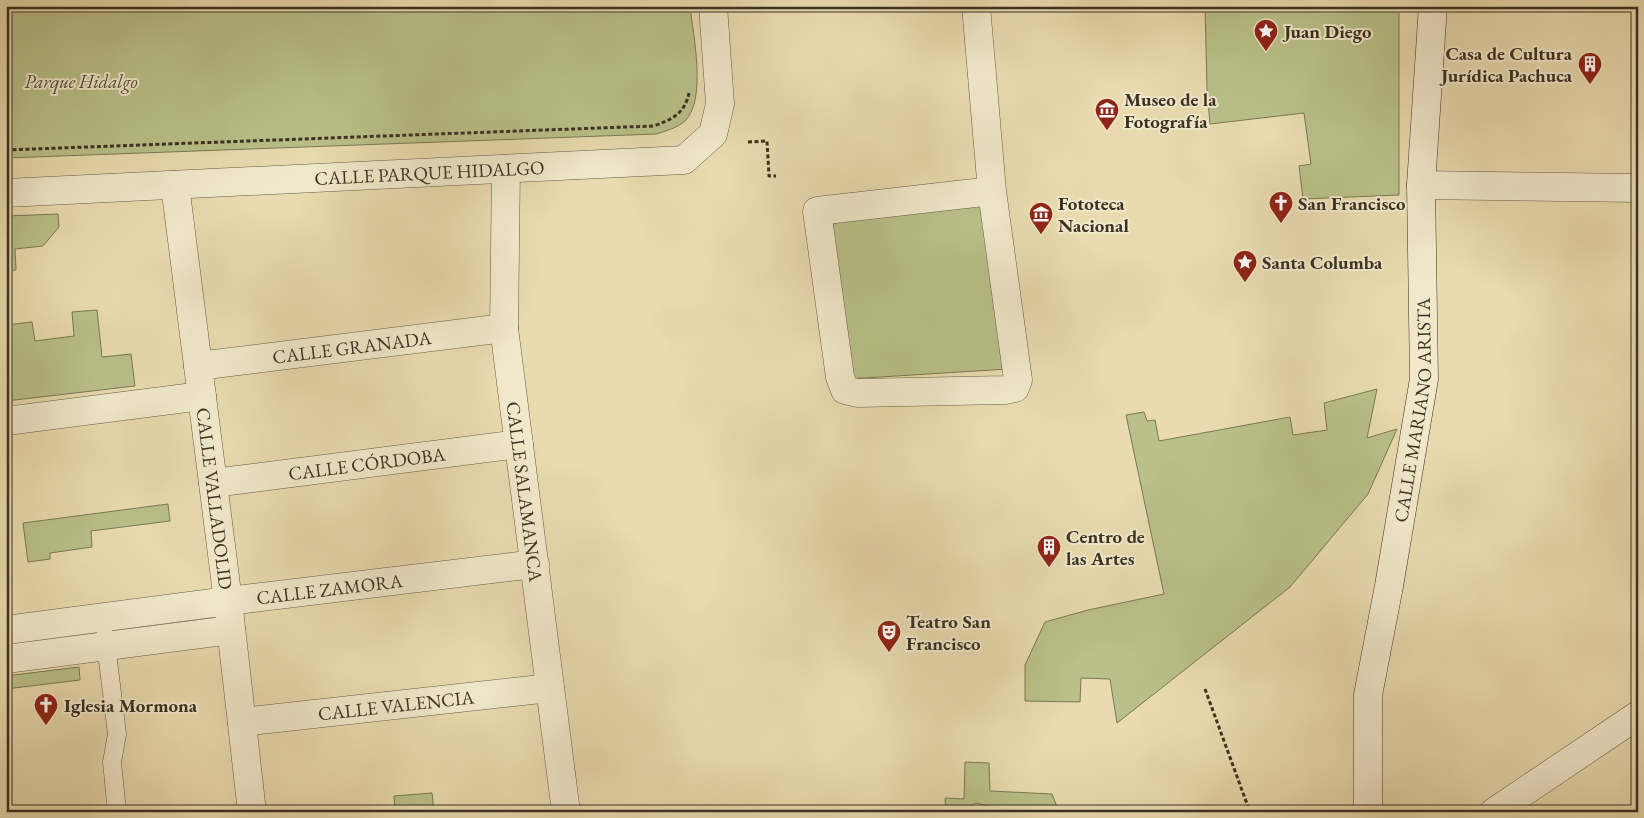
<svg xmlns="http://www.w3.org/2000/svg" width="1644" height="818" font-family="'EB Garamond',serif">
  <rect width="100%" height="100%" fill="#e9dbaf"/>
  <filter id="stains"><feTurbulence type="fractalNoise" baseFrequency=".004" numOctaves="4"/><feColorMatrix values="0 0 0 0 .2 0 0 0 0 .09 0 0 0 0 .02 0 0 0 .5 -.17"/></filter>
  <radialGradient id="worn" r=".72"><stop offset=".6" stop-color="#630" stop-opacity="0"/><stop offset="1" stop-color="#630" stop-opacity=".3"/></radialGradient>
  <path fill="#b9c089" stroke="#7a7856" d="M6,6H690C693,35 707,99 685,121C677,128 666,131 656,134L6,158Z
    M1205,6H1399V195L1303,199L1299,166L1311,164L1304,113L1210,124L1207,89Z
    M986,200L1008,369L848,379L827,218Z
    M58,214L59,227L43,246L15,249L16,270L6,271V216Z
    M97,310L102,357L131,354L135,386L6,401V325L32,322L35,341L74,336L72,312Z
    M1377,389L1367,438L1397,429L1368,494L1290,587L1117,723L1110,679L1081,678L1080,702L1025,701V665L1045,622L1088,610L1164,594L1126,415L1144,412L1147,421L1155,420L1159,441L1290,417L1293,435L1327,430L1324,403Z
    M168,504L170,521L91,531L92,547L50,553V559L28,562L23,523Z
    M79,667L80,680L6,689V676Z
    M965,762L989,763L990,791L1052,794L1059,812H992L988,806L976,803L965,809L963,812H946L945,798L964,799Z
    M432,793L434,812H395L394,796Z"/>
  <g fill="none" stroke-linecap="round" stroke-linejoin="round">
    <defs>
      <path id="lane" d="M105,636L117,734L112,762L117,812"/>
      <g id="street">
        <path d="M976,6L992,191L1018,380L1015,388L1005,390L857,393L845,390L840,377L817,211L992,191"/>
        <path id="s1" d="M506,169L504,328L566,812"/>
        <path id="s2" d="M175,185L228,601L252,812"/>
        <path d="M1421,185L1638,188"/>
        <path id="s3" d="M6,193L684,160L713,134L720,104L713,6"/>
        <path id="s4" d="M198,366L504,328"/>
        <path d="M6,421L202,396"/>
        <path id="s5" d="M213,483L519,444"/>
        <path id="s6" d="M6,630L228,601L535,564"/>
        <path d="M6,659L231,630"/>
        <path id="s7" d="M242,722L550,688"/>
        <path d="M1494,812L1638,715"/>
      </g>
      <g id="secondary">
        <path id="s8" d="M1368,812V695L1389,586L1424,379L1421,185L1433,6"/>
      </g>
    </defs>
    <use href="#lane" stroke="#665c46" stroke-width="19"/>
    <use href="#street" stroke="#665c46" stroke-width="29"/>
    <use href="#secondary" stroke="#3b3123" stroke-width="29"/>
    <path stroke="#3b3123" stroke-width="3" stroke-dasharray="4 2.5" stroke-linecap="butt" d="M748,142L767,141L769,176H776
      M6,150L653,126C672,120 685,113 689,93
      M1205,689L1250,812"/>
    <use href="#lane" stroke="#f1e8cb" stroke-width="18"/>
    <use href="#street" stroke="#f1e8cb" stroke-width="28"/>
    <use href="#secondary" stroke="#f1e8cb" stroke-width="28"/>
  </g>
  <defs>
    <symbol id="sight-pin" viewBox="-11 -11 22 30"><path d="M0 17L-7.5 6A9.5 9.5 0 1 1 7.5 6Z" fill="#8f2418" stroke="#f1e8cb"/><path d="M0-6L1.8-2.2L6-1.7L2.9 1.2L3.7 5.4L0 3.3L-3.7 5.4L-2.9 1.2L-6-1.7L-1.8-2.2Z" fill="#fff"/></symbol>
    <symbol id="building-pin" viewBox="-11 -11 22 30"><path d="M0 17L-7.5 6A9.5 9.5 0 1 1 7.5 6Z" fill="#8f2418" stroke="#f1e8cb"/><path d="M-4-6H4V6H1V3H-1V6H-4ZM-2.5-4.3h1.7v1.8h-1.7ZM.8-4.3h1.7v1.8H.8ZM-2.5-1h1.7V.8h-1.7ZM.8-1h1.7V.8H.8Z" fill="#fff"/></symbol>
    <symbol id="museum-pin" viewBox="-11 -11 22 30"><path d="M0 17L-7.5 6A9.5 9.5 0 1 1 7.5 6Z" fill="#8f2418" stroke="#f1e8cb"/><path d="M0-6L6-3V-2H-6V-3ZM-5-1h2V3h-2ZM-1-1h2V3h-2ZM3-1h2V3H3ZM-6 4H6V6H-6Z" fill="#fff"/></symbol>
    <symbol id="church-pin" viewBox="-11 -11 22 30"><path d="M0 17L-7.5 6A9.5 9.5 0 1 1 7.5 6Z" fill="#8f2418" stroke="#f1e8cb"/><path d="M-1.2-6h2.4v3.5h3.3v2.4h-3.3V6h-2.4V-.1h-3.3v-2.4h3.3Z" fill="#fff"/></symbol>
    <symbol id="theatre-pin" viewBox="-11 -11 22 30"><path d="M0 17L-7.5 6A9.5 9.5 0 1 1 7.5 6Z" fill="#8f2418" stroke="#f1e8cb"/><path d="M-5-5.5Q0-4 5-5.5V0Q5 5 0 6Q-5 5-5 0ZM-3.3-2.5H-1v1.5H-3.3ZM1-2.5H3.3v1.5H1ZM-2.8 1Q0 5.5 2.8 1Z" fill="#fff"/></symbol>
  </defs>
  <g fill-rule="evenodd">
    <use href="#sight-pin" x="1252" y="17" width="28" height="38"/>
    <use href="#building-pin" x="1576" y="50" width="28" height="38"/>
    <use href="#museum-pin" x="1093" y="96" width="28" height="38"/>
    <use href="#church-pin" x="1267" y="189" width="28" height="38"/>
    <use href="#museum-pin" x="1027" y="200" width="28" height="38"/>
    <use href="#sight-pin" x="1231" y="248" width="28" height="38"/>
    <use href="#building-pin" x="1035" y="533" width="28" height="38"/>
    <use href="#theatre-pin" x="875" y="618" width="28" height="38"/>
    <use href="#church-pin" x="32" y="691" width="28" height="38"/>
  </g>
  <g text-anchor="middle" stroke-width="4" stroke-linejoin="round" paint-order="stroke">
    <g font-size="19" font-weight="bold" fill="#3b3123" stroke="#f1e8cb" text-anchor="start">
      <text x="1284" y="38">Juan Diego</text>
      <text x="1572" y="60" text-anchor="end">Casa de Cultura<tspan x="1572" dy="22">Jurídica Pachuca</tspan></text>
      <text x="1124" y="106">Museo de la<tspan x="1124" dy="22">Fotografía</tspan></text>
      <text x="1058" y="210">Fototeca<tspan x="1058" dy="22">Nacional</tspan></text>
      <text x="1298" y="210">San Francisco</text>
      <text x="1262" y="269">Santa Columba</text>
      <text x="1066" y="543">Centro de<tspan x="1066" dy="22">las Artes</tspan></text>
      <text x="906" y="628">Teatro San<tspan x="906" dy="22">Francisco</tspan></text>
      <text x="64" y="712">Iglesia Mormona</text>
    </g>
    <g font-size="19" font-style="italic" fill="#544e37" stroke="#f1e8cb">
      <text x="81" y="88">Parque Hidalgo</text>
    </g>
    <g font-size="19" fill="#3b3123" stroke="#f1e8cb">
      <text dy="7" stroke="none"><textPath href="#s3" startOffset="424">CALLE PARQUE HIDALGO</textPath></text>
      <text dy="7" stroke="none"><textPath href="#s4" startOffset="155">CALLE GRANADA</textPath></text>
      <text dy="7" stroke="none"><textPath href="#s8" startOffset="406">CALLE MARIANO ARISTA</textPath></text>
      <text dy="7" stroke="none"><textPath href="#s5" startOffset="155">CALLE CÓRDOBA</textPath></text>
      <text dy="7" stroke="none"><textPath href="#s1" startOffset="324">CALLE SALAMANCA</textPath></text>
      <text dy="7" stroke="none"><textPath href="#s2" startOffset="316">CALLE VALLADOLID</textPath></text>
      <text dy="7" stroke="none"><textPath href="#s6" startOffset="326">CALLE ZAMORA</textPath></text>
      <text dy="7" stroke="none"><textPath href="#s7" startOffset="155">CALLE VALENCIA</textPath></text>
    </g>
  </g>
  <rect width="1644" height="818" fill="none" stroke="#e9dbaf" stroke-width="25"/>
  <rect x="8" y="8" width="1629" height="803" fill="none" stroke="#3b3123" stroke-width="2.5"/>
  <rect x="12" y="12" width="1619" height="793" fill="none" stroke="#3b3123"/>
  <rect width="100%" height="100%" filter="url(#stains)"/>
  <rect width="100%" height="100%" fill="url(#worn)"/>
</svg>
